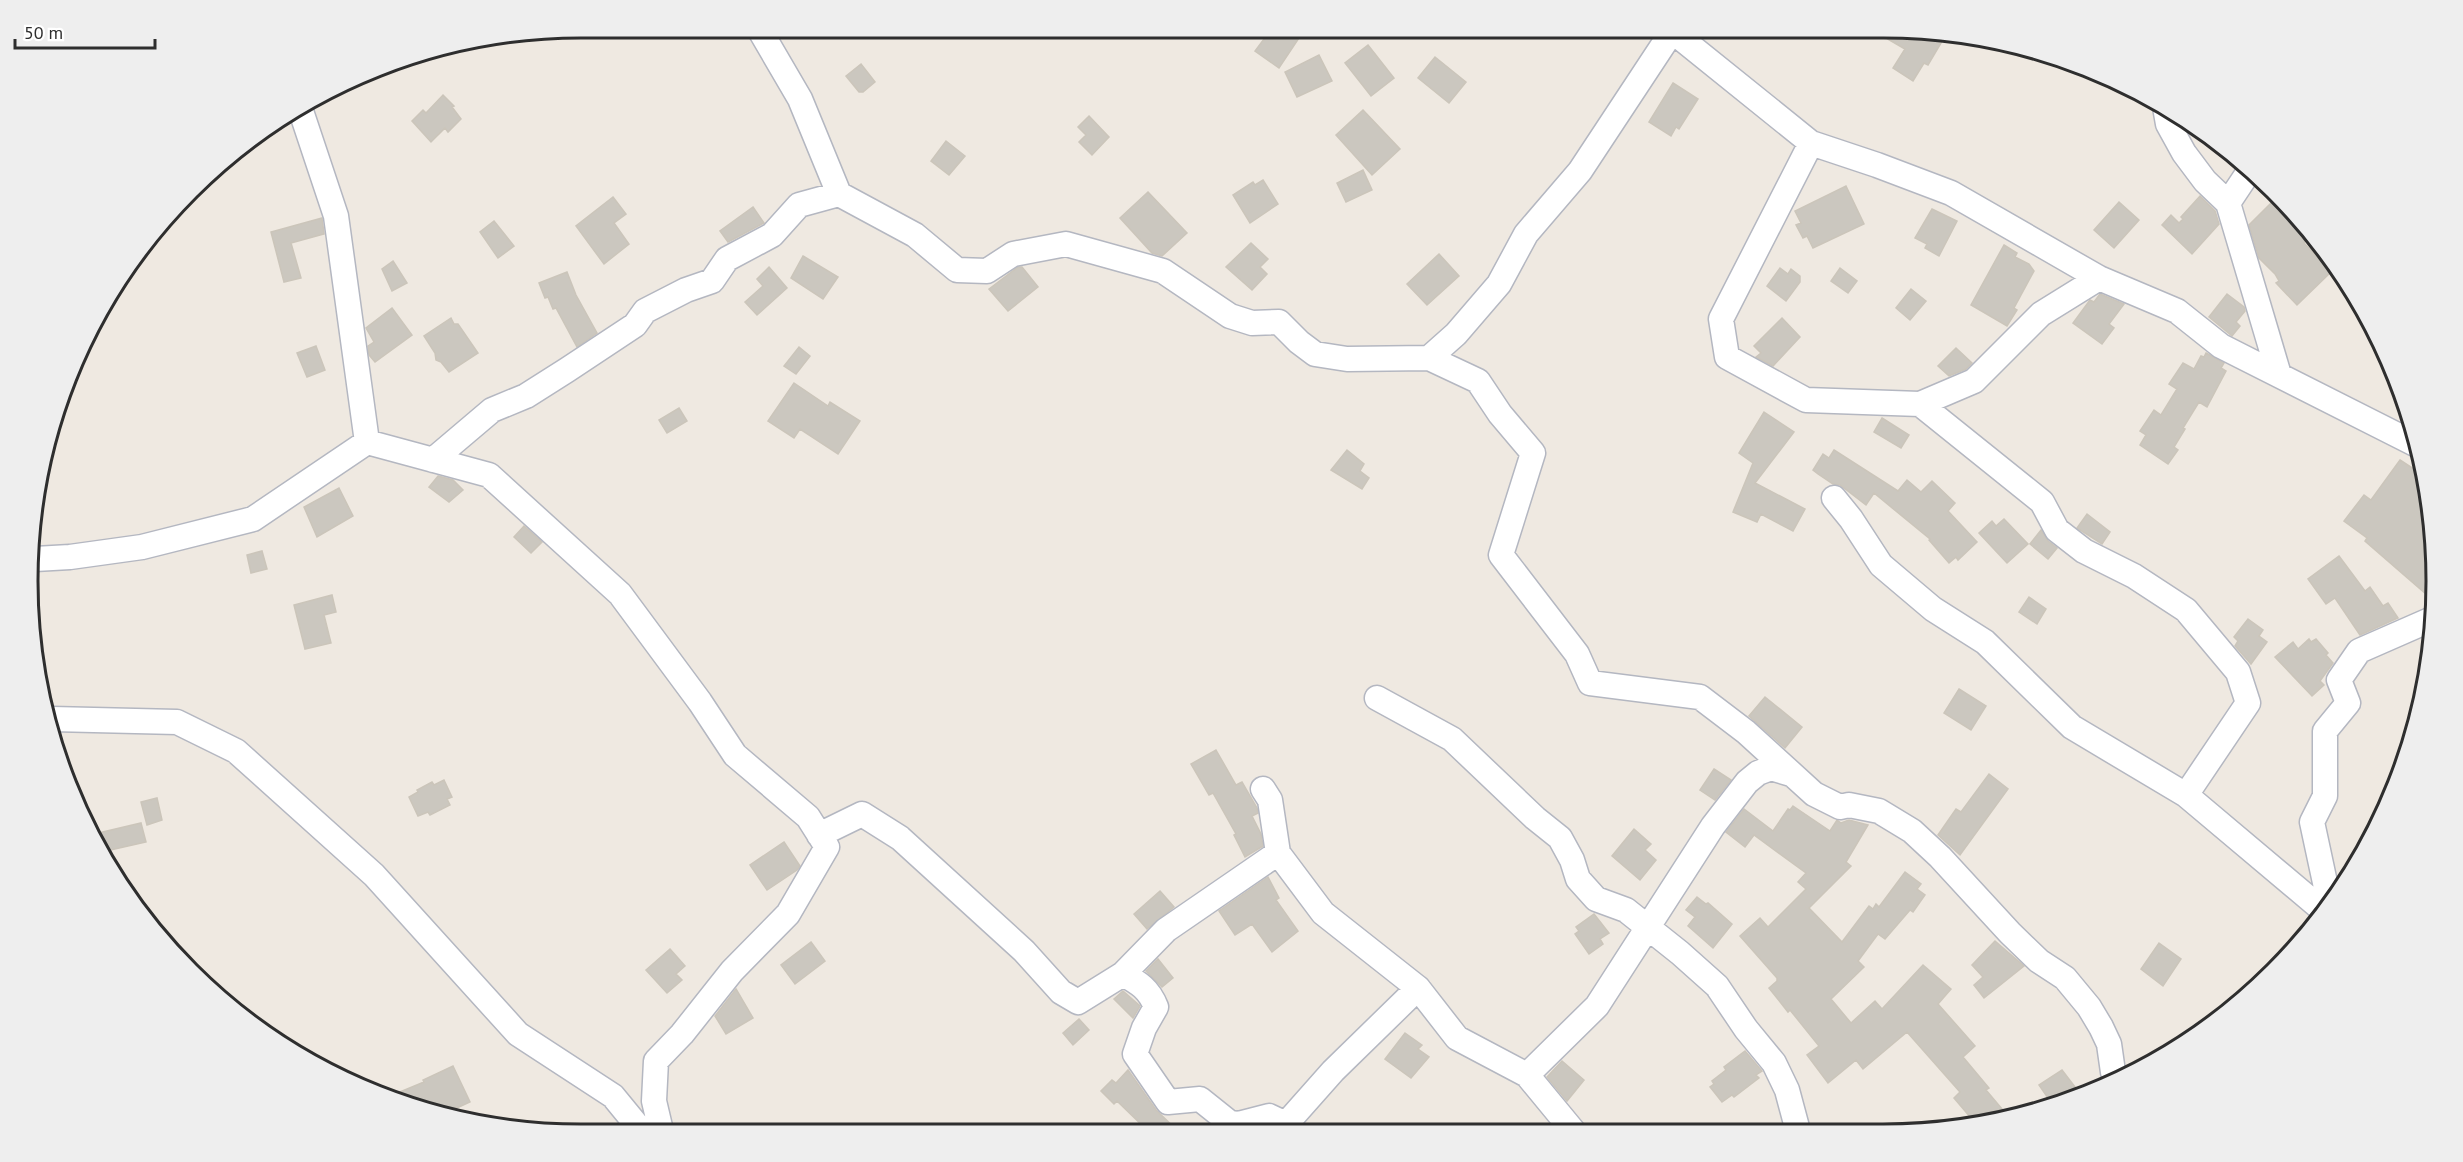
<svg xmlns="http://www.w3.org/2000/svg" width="2463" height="1162" font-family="'PT Sans',sans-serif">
  <rect width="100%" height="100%" fill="#efe9e1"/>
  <path fill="#cbc7bf" stroke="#cbc5ba" stroke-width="1.5" d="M1273,27H1283L1299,38L1279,68L1255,51Z
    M1867,27H1882L1947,33L1928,65L1924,63L1913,81L1893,68L1905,49Z
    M1368,45L1394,78L1371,96L1345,63Z
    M1319,55L1332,81L1297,97L1285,72Z
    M1435,57L1466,82L1449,103L1418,78Z
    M861,64L875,82L863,92H859L846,76Z
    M1673,83L1698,99L1679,129L1676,127L1671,136L1649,122Z
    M443,95L454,106L452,107L461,119L448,132L445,128L431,142L412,121L423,110L426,113Z
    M1363,110L1400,149L1372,175L1336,135Z
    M1089,116L1109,137L1092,155L1079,142L1086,135L1078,127Z
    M946,141L965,156L949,175L931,161Z
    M1363,170L1372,190L1346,202L1337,183Z
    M1263,180L1278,204L1250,223L1233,195L1253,182L1255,185Z
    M1846,186L1864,224L1813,248L1807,236L1803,238L1796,225L1801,223L1795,211Z
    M1148,192L1187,233L1162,256L1152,253L1120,218Z
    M2279,195L2311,235L2304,243L2331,272L2297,305L2276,283L2279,281L2275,274L2259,258L2249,225Z
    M2200,196L2215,211L2219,224L2192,254L2162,225L2171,215L2179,223L2183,219L2181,217Z
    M613,197L626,214L614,223L629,244L604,264L576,226Z
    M2119,202L2139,220L2114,248L2094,230Z
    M753,207L764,223L728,242L720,231Z
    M1932,209L1957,221L1939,256L1925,248L1927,244L1915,238Z
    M322,218L324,234L291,243L301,278L284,282L271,232Z
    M494,221L514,246L498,258L480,232Z
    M1251,243L1268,259L1260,267L1267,274L1252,290L1226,267Z
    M2004,245L2017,253L2015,257L2029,264L2034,271L2014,308L2017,310L2007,326L1971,305Z
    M1439,254L1459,276L1427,305L1407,284Z
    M803,256L838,277L823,299L791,278Z
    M393,261L407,283L392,291L382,269Z
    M769,267L787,288L757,315L745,302L763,286L757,279Z
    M1018,267H1022L1038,287L1008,311L989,289Z
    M1780,268L1788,274L1791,269L1800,276V282L1786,301L1767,286Z
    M1840,268L1857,281L1848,293L1831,281Z
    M567,272L576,295L597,333L577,347L556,308L553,309L548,297L545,298L539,283Z
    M1911,289L1926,301L1910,320L1896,308Z
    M2100,294L2124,304L2109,324L2114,328L2102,344L2073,323L2090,300L2094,302Z
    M2227,294L2244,307L2245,311L2236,322L2240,326L2232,336L2209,317Z
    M392,308L412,335L375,362L369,355L368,346L374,342L366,328Z
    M451,318L454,324H458L478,353L449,372L441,362L436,360L435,353L424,336Z
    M1782,318L1800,337L1773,366L1756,357L1761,353L1754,346Z
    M316,346L325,370L307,377L297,353Z
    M799,347L810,356L796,374L784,366Z
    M1956,348L1972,363L1966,369L1949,376L1938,366Z
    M2206,353L2224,363L2221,368L2226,371L2207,407L2199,402L2183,428L2185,429L2174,447L2178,450L2168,464L2140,445L2146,435L2140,431L2154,410L2161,415L2177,389L2169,384L2183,363L2194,369L2201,356L2204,357Z
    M794,383L828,406L830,402L860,421L838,454L800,429L794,438L768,421Z
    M679,408L687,421L667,433L659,420Z
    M1764,412L1794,432L1755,483L1805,509L1793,531L1761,514L1757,522L1733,512L1753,463L1739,453Z
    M1882,418L1909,435L1901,448L1874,432Z
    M1347,450L1364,464L1360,471L1369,478L1362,489L1331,470Z
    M1834,450L1898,491L1907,480L1921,492L1932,481L1955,503L1948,511L1977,542L1958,560L1956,557L1949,563L1929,540L1930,539L1874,493L1866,505L1840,485L1833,484L1818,474L1813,470L1823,454L1829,458Z
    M2400,460L2426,477L2436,581L2434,601L2365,541L2367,538L2344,521L2364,495L2371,500Z
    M438,476L453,480L463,490L449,502L429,487Z
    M339,488L353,516L317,537L304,507Z
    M2087,514L2110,532L2102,544L2077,528Z
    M2004,519L2028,544L2007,563L1979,533L1992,521L1996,526Z
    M524,526L542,542L531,553L514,537Z
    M2041,530L2048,541L2057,548L2048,559L2030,544Z
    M262,551L267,569L251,573L247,555Z
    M2339,556L2365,591L2370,587L2383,606L2388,603L2398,618L2360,635L2335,598L2326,604L2308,579Z
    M332,595L336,612L324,615L331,643L305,649L294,605Z
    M2029,597L2046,609L2037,624L2019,612Z
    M2248,619L2263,630L2259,636L2267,642L2251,664L2235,646L2238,641L2234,637Z
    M2309,639L2311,642L2316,639L2328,653L2326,655L2333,663L2320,681L2324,685L2312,696L2275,657L2293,642L2298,649Z
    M1959,689L1986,706L1971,730L1944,713Z
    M1765,697L1802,727L1785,748L1749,716Z
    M1216,750L1236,785L1242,782L1257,808L1258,813L1252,816L1261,834L1263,846L1245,857L1234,835L1236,834L1213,793L1209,795L1191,764Z
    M1714,769L1731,780L1715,800L1700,790Z
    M1989,774L2008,789L1960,855L1938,835L1956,809L1961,812Z
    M444,780L452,797L447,799L450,805L430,815L428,812L418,816L409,797L418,792L417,790L432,782L434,785Z
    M157,798L162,820L147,825L141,802Z
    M1793,806L1830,831L1837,820L1841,823L1849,820L1868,825L1846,862L1851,866L1809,908L1842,942L1869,906L1873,909L1876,904L1879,907L1905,872L1921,884L1917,889L1925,895L1913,912L1910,910L1885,939L1878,934L1858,961L1864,967L1831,999L1851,1023L1875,1001L1882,1009L1923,965L1951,989L1938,1004L1975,1046L1963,1057L1989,1088L1986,1090L2008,1116L1976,1124L1954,1098L1960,1092L1907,1032L1863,1069L1856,1060L1828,1083L1807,1055L1819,1046L1790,1010L1788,1012L1769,988L1777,981V978L1740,936L1760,918L1768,927L1806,889L1798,882L1806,873L1754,835L1745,847L1726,832L1744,809L1773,831L1788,809L1790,810Z
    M141,823L146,842L102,852L90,835Z
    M1634,829L1651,844L1645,850L1656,860L1640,880L1612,856Z
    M784,842L800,866L797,870L767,890L750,865Z
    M1268,877L1279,898L1276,900L1298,931L1272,952L1252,924L1235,935L1219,911Z
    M1160,891L1174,907L1147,929L1134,914Z
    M1697,897L1706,904L1708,903L1732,924L1713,948L1688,926L1695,917L1686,910Z
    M1594,914L1609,933L1600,939L1603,944L1589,954L1575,934L1579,931L1576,927Z
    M1995,941L2024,966L1984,998L1974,985L1983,977L1972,965Z
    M811,942L825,961L795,984L781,965Z
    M2159,943L2181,959L2163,986L2141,969Z
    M670,949L685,966L676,974L682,980L667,993L646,970Z
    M1158,959L1173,978L1162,987L1146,971Z
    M736,989L753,1018L726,1034L715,1016Z
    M1123,991L1140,1006L1133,1018L1114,999Z
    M1079,1019L1089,1030L1073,1045L1063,1033Z
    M1405,1033L1422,1045L1418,1049L1429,1057L1411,1078L1385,1059Z
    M1745,1051L1762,1071L1756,1075L1759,1078L1734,1097L1732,1095L1722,1102L1710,1087L1714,1084L1712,1081L1726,1070L1724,1067Z
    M1562,1061L1584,1080L1567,1101L1547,1077Z
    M453,1066L470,1102L442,1115L439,1114L435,1105L424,1109L385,1098L424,1082L423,1080Z
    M1128,1070L1156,1110L1180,1133H1150L1117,1101L1114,1104L1101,1091L1112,1080L1116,1083Z
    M2062,1070L2082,1096L2052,1104L2039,1085Z"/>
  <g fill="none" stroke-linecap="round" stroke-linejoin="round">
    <defs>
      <path id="minor" d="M758,27L800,99L839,194
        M1667,27L1811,143L1877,165L1951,193L2099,278L2177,311L2221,346L2417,445
        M2165,107L2168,124L2184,153L2205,181L2228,203L2279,375
        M301,111L336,216L367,442
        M1811,143L1721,319L1727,357L1806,400L1920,404L1974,381L2041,314L2099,278
        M2228,203L2250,170
        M1429,358L1456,334L1499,284L1526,234L1580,171L1675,27
        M1920,404L2042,502L2057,530L2084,551L2134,576L2186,610L2238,672L2248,703L2186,795
        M433,460L492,410L526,396L567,370L635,325L645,311L686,290L712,281L727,259L772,235L799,205L839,194L915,235L957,270L987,271L1013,254L1066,244L1163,271L1230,316L1252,323L1279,322L1299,342L1315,354L1347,359L1429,358L1478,381L1500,414L1533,453L1501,555L1577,654L1590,683L1700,697L1746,732L1814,794L1840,807L1849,805L1879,811L1912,831L1940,857L2010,933L2039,961L2065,978L2089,1007L2101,1027L2109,1044L2113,1072L2117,1080
        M1834,498L1851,519L1881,565L1933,609L1985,642L2072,727L2186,795L2325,912
        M35,559L70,557L142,547L253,519L367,442L489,475L620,594L700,702L735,755L808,817L827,847L788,914L732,971L682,1034L656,1061L654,1101L662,1135
        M1377,698L1452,739L1535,818L1560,838L1572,860L1578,879L1596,899L1626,910L1680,953L1717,986L1746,1029L1774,1063L1787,1090L1798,1131
        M52,719L177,722L236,751L374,875L518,1034L613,1096L645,1135
        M1263,789L1270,800L1278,853L1323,913L1418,988L1457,1038L1527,1075L1574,1132
        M819,835L862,814L900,838L1024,951L1061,992L1078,1002L1123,974L1166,930L1278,853
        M2326,911L2327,892L2312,822L2325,796V731L2348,703L2339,680L2359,651L2432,619
        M1123,974C1139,983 1149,989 1156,1007L1144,1028L1135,1054L1168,1102L1200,1099L1230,1123L1238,1124L1269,1116L1286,1124L1333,1071L1418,988
        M1527,1075L1597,1006L1713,826L1747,782L1758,773L1771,768L1791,774"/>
    </defs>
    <use href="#minor" stroke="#b4b7c1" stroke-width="27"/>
    <use href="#minor" stroke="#fff" stroke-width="24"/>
  </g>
  <path d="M0 0H2463V1162H0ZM581 38H1883A543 543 0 0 1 2426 581V581A543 543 0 0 1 1883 1124H581A543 543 0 0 1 38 581V581A543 543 0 0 1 581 38Z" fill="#eee" fill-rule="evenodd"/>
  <path fill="none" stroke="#2e2e2e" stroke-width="3" d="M581 38H1883A543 543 0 0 1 2426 581V581A543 543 0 0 1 1883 1124H581A543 543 0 0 1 38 581V581A543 543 0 0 1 581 38Z"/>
  <path d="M15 39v9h140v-9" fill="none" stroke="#2e2e2e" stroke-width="3"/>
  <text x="24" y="39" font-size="18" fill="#2e2e2e" stroke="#ffffff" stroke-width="4.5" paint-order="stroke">50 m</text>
</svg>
